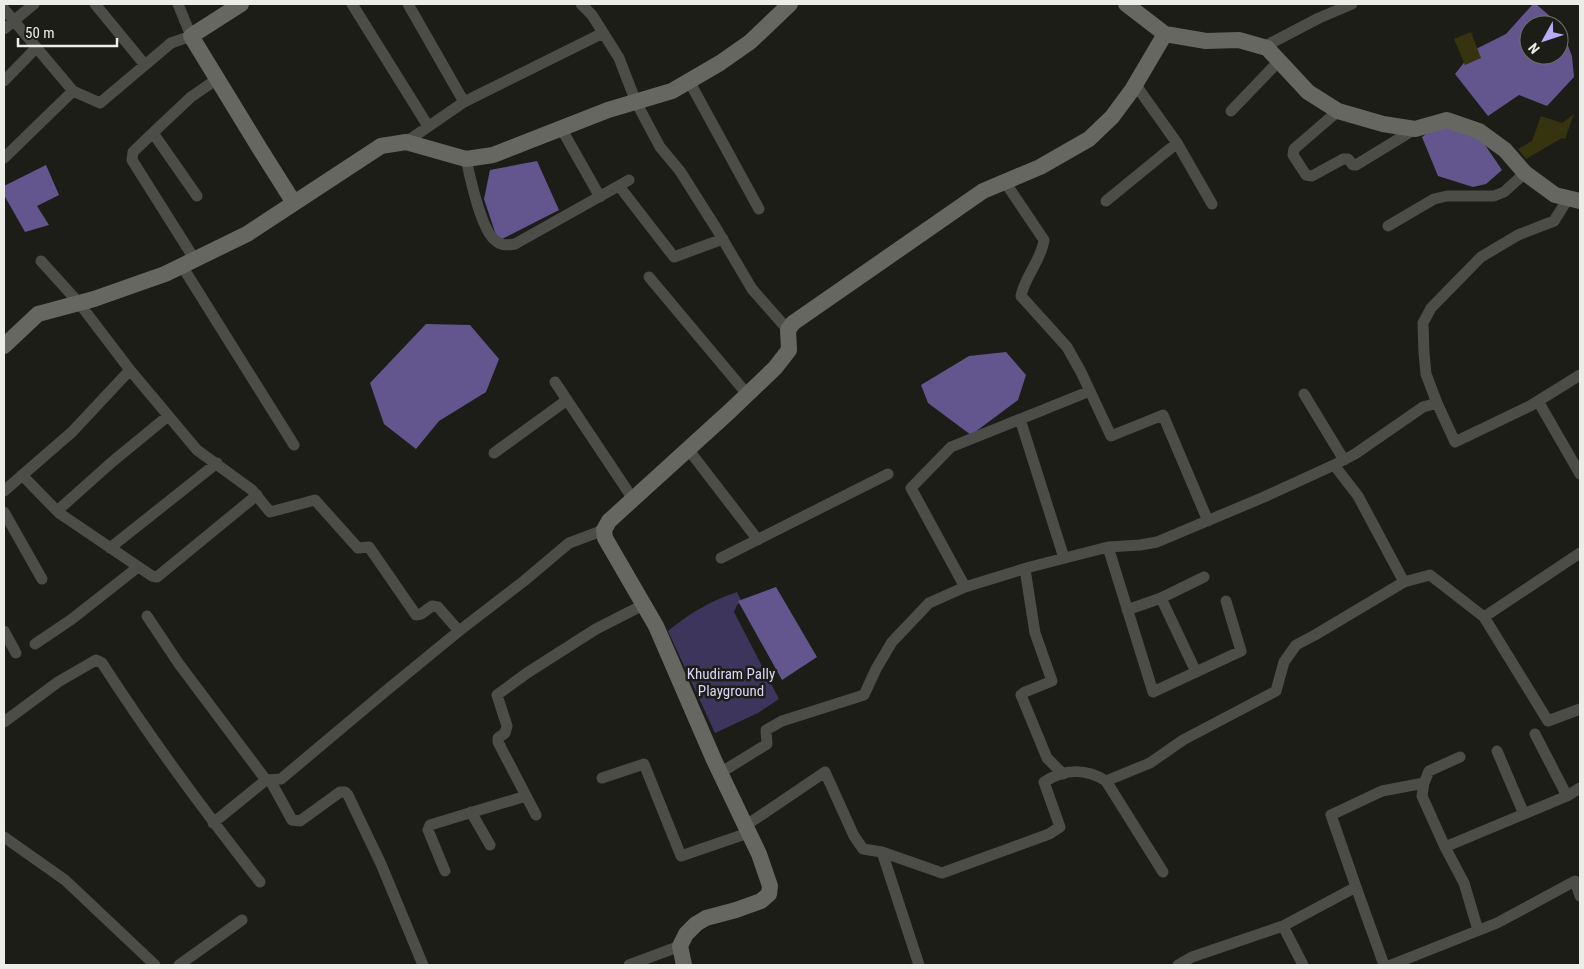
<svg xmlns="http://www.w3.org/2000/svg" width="1584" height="969" font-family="'Roboto Condensed',sans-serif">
  <rect width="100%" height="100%" fill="#1d1d17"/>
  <path fill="#3e355c" d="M737,592L742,602L737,605L734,612L779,699L758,713L715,733L668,631C692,612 708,602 737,592Z"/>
  <path fill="#63568f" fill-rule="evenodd" d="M1533,4H1536L1560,25L1572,56L1574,77L1547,106L1519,95L1488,116L1455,74L1474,50L1506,34ZM1529,25H1559V55H1529Z
    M1453,126L1481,139L1502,170L1486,184L1473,187L1438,176L1422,137L1434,128Z
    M537,161L559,210L498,241L484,199L490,170Z
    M46,165L59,195L37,206L49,225L25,232L4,195V186Z
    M426,324L470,325L499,359L486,392L439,421L416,449L384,424L370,383Z
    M1006,352L1026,375L1018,400L971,435L928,403L921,385L969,356Z
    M776,587L817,657L782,680L738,601Z"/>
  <path fill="#36330f" d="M1471,32L1481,58L1465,65L1454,39Z
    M1574,114L1565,139L1562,138L1526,159L1518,149L1532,141L1541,116L1562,123Z"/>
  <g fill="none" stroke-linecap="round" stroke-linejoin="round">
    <path stroke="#4c4c49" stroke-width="11" d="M95,4L145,65
      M352,4L428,126
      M581,4L592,15L619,58L636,102L660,147L680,171L716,228L752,289L788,330
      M4,9L73,91
      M4,29L34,4
      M1267,48L1271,43L1319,18L1352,4
      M4,81L36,48
      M689,81L759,209
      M1135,84L1177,143L1212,204
      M464,102L603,33
      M1231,111L1279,61
      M1338,111L1294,149L1293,155L1306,175L1312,176L1343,159H1348L1353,165H1356L1415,129
      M561,128L600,197
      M153,133L197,196
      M406,142L464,102L408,4
      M4,158L73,91L100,103L171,43L191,36L178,4
      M466,159C470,177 481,231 496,241C502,246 507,245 515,244L629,180
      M1005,182L1044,240C1041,261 1025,276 1021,296L1067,347L1081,372L1111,436L1163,415L1208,521
      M619,186L674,257L723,239
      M1106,201L1177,143
      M1388,226L1434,199L1447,196H1494L1504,192L1525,173
      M195,260L132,160L133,152L158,128L191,97L217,79
      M41,261L79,303L130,370L197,450L252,490L270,512L315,500L358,548L369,547L416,615L421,614L432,606L438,607L459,631
      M182,266L294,445
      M649,277L747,394
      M555,382L633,499
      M1304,394L1344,460
      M1538,401L1580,474
      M1437,403L1455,442L1530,406L1580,375
      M1020,419L1064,558
      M688,449L758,540
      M494,453L567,400
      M22,475L59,513L152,576L157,577L257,495
      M4,491L72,432L130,370
      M57,511L112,462L168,416
      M4,512L42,579
      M1108,547L1153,692L1241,651L1226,601
      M110,548L217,463
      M721,558L888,474
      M1025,569L1035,633L1052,681L1025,692L1021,695L1047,758L1063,774
      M1404,582L1430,575L1484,617L1548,721L1580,709
      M965,587L911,488L951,447L1090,391
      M1161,598L1196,672
      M1127,610L1161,598L1204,577
      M147,616L179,664L266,780
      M1484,617L1580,553
      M4,631L16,653
      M35,644L72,619L138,567
      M4,722L58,682L96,660L102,663C151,739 204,811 260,882
      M1497,751L1524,814
      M720,773L767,744L766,730L782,721L864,695L876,669L892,642L929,603L965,587L1030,567L1108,547L1140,545L1157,542L1264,497L1334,465L1355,454L1423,407L1437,403L1426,374L1424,353L1423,323L1431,308L1481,257L1518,235L1554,221L1569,197
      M602,778L644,764L681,856L748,833
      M270,780L292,820L300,821L340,792H345L348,795L381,864L423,965
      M1106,781L1163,872
      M1424,783L1422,796L1445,847L1464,883L1478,930
      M1567,796L1580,788
      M471,812L490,845
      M536,815L498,742V738L505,733L507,726L497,695L527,673L596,629L643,605
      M213,823L266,780L281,779L387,690L459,631L524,581L569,543L604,530
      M745,826L825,772L854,836L863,849L882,852L942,873L1049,834L1060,827L1044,782C1064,769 1086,768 1106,781L1150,763L1183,740L1276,691L1284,662L1296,645L1315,635L1404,582L1358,496L1334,465
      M4,837L65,880L155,965
      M1445,847L1567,796L1535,734
      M882,852L919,965
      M445,871L428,830L430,825L526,796
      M1356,887L1331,815L1382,791L1424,783L1429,771L1460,757
      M1283,926L1303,965
      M179,965L242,920
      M629,965L680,946
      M1178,965L1192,957L1283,926L1356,887L1384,965
      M1391,965L1497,923L1575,881L1580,896"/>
    <path stroke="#676762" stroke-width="16" d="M241,4L191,36L260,149L294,203
      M1126,4L1165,34L1206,41L1239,40L1267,48L1308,92L1338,111L1383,124L1415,129L1447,120L1479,131L1505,150L1525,173L1555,195L1580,201
      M4,346L38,314L94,299L165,274L247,234L381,146L406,142L466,159L493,155L608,110L672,91L720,63L750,42L790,4
      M684,965L680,946L686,934L696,924L706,918L736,910L761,901L769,894L770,886L759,854L714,760L656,626L605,538L604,530L609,521L730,411L775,368L789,350L788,330L793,323L983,191L1040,167L1089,139L1112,117L1132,90L1165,34"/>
  </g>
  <g text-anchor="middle" stroke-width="5" stroke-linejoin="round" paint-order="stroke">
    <g font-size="15" fill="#dbd6f9" stroke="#1d1d17">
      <text x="731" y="679">Khudiram Pally<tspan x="731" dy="17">Playground</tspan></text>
    </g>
  </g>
  <rect width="1584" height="969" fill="none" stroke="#ecece8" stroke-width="10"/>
  <g transform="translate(1544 40) rotate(230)"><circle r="24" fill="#1d1d17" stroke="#70706b"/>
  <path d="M0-4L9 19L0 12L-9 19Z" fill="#b9abf7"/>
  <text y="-8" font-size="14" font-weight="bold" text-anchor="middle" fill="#ecece8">N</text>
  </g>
  <path d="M18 38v8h99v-8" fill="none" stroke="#ecece8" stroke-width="2.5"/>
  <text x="25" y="38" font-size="15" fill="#ecece8" stroke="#1d1d17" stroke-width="4" paint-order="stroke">50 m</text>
</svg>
